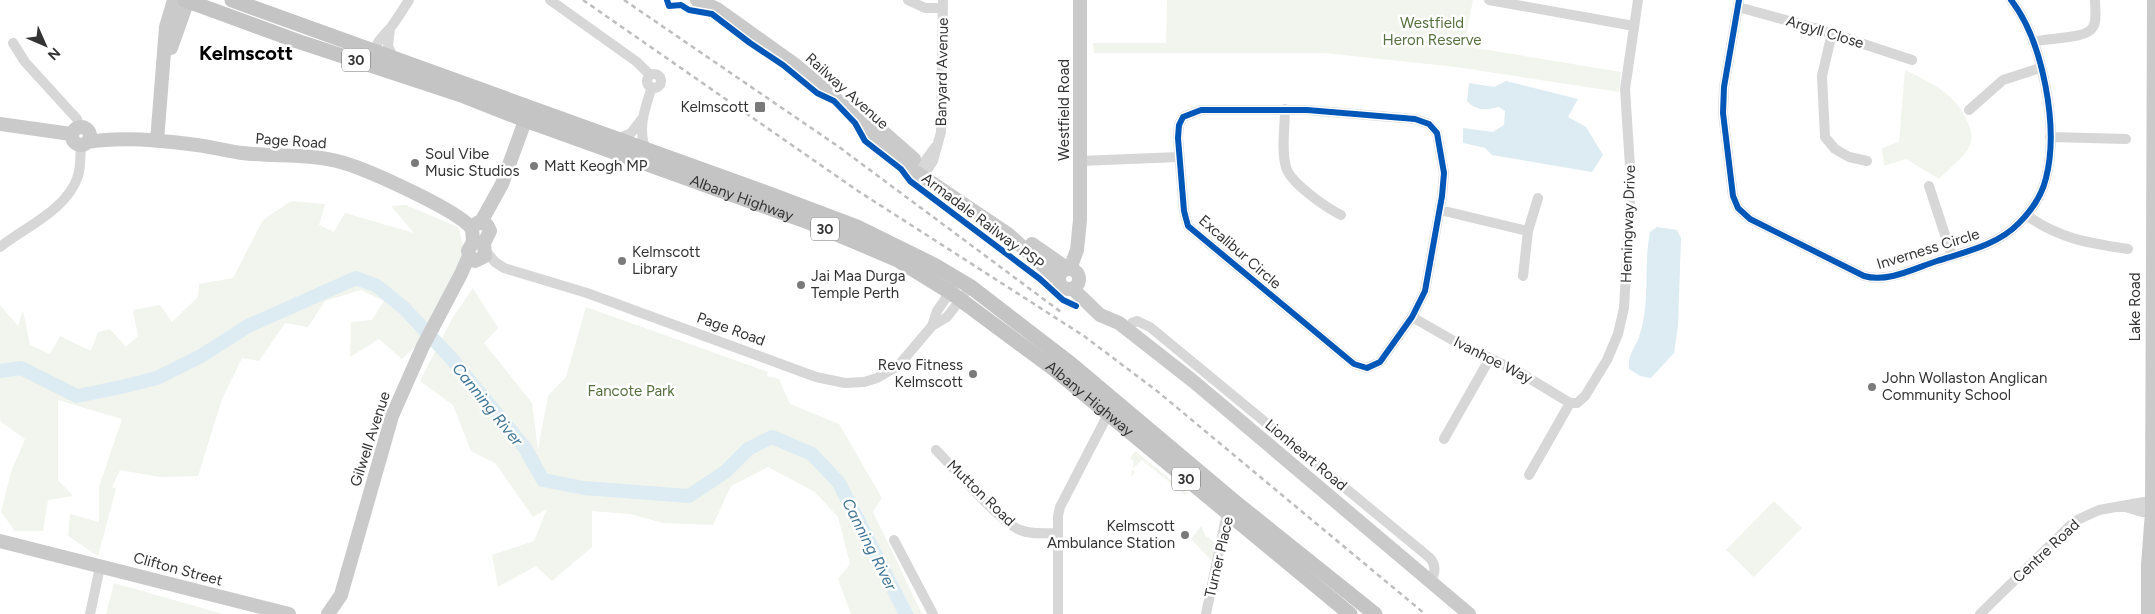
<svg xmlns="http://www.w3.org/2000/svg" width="2155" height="614" font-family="Figtree,sans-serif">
  <rect width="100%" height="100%" fill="#fff"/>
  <path fill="#f1f5ed" d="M1167,0H1473L1464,46L1621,72L1619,92L1456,67L1325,53H1094L1093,43H1166Z
    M1905,70C1932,83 1956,94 1968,123C1971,130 1973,137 1970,145C1965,157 1948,169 1939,179L1906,159L1884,166L1882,148L1899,142Z
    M291,201L325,204L319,225L334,232L345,213L414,233L391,206L406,205L458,227L465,252L416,346L402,359L379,339L350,357L351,322L372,320L384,301L361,290L325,301L308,327L285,323L259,361L242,358L222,399L198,476L160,477L120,470L112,487L116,489L98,556L68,536L70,514L99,522V487L122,419L58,400V480L73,496L48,500L43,531H15L1,512L11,472L25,439L1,422L0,418V305L18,326L23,311L30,345L50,354L60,336L91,351L98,332L110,329L126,347L138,336L133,310L160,305L172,322L198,297L199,284L233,278L263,220Z
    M473,288L498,328L484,343L532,403L538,450L548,396L566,377L586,307L768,372L767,376L779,379L790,404L839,424L882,498L873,512L922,614H851L838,579L850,564L838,517L815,492L768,467L731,486L713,525L663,523L630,514L592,511V547L552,581L536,566L498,587L492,555L534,541L547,509L533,517L495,463L471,451L453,405L420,381L453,317Z
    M1135,451L1187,493L1185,495L1142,460L1132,469L1135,472L1132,476L1131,475L1134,461L1130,458Z
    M1774,501L1802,528L1754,577L1726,550Z
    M1201,526L1205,535L1216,544L1213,559L1211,560L1191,539Z
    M114,583L223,614H106Z"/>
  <path fill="#ddebf3" d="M1506,81L1578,99L1568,117L1586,127L1603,155L1592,172L1492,155L1485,148L1463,143V128L1493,132L1504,125L1505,111L1499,107C1487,110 1476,111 1467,101L1469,83L1494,87Z
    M1657,227L1677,230L1681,238L1678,326L1674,353L1651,378L1640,376L1629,369C1628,353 1634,350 1639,337C1651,303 1643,266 1650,232Z"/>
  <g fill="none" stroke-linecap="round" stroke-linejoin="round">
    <path stroke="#ddebf3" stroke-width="14" d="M0,371L21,368L77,396L121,387L157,378L201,356L248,326L356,278L377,286L404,308L451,358L525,448L543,480L584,488L689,496L725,472L748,449L772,437L812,454L839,483L906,614"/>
    <path stroke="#d7d7d7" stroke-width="10" d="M550,0L637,62L650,75
      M908,0L925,8H943
      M1489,0L1634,26
      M1739,0L1724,87L1723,113L1733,196L1738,208L1750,219L1864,276C1888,283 1915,268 1937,261C1965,252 1998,245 2019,223C2031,211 2042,195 2046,178C2059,127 2043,41 2011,0
      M1738,7L1818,29L1912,60
      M390,29L388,46L393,57
      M1832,33L1822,76L1825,137L1835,149L1849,157L1867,161
      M2033,42C2048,37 2086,40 2093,27C2097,21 2095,8 2095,0
      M13,43L25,62L77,119L79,127
      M377,57C372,43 384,36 391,27C398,18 403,9 409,0
      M647 81a7 7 0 1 1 14 0a7 7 0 1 1-14 0Z
      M1285,109C1285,127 1281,150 1286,167C1290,183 1327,208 1341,215
      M1201,110H1307L1415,119L1429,124L1437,133L1444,173L1442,196L1425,291L1412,317L1380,362L1367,368L1354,364L1188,226L1184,211L1178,138L1179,125L1183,117Z
      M1969,110L2003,80L2040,68
      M2050,137L2126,139
      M617,139L631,133L641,120
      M646,150C637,129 645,108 652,87
      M1080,161L1179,157
      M917,172L936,146
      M923,176L933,161L941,132L943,0
      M1929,186L1952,256
      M1440,210L1528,231
      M2026,215C2060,239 2088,243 2128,249
      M0,247C25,227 67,210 78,176C81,167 80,155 81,145
      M485,250L495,262L504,268L587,293L816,377L845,383L864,382L877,378L898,366L932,326L947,317L964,295
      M1523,276L1528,231L1538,198
      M1412,317L1454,341L1519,372L1570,403H1577L1585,396L1607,360L1618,334L1624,308L1631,182L1625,89L1638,0
      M932,326L937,311L953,288
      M1127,330L1132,323L1137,321L1150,327L1430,558C1436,565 1436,573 1430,581
      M1444,439L1490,358
      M936,450C954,468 1000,522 1020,530C1032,535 1045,533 1058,533
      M1529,475L1570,403
      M2122,506L2142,512H2155
      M894,540L933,614
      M90,614L100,567
      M1058,614V516L1060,507L1104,422L1113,410
      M1206,614L1225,522L1230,509
      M1980,614L2075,521L2099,510L2155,500"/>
    <path stroke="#cacaca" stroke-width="14" d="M697,0L717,9L794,64L833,96L904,164L1008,234L1059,280
      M171,48L188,0
      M0,124L71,134
      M874,124L914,159
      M72 136a9 9 0 1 1 18 0a9 9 0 1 1-18 0Z
      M157,141L166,27L174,0
      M87,142C122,136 162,140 197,145C212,147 227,151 242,153C275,157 312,153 344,163C368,170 460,211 472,229
      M479,222L487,225L490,231L484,243L485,256L475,261L470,258L468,251L473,242L472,227Z
      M481,222L502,184L529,110
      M1032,244L1068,269
      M1059 279a10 10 0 1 1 20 0a10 10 0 1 1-20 0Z
      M1070,269L1077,250L1080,220V0
      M1073,289L1100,315L1119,323L1193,381L1469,614
      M0,541L289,614
      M328,614L341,595L392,416L423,346L461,274L469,256
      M2148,614V565L2152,512L2154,0"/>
    <g stroke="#c4c4c4" stroke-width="15">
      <path id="s1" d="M185,0L297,41L464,96L525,120L811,223L898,260L950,292L1054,369L1350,614"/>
      <path d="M232,0L775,196L857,227L934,265L971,287L1071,364L1235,502L1375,614"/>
    </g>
    <path stroke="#bebebe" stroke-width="2.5" stroke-dasharray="5 4" stroke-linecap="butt" d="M583,0L858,191L1084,336L1157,391L1425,614
      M624,0L839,147L1061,312"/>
    <defs>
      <path id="cycleway" d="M667,0L669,6L681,5L689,10L712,14L750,43L783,65L817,93L834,101L855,123L865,141L901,169L910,181L1040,279L1063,300L1076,306
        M1739,0L1724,87L1723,113L1733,196L1738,208L1750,219L1864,276C1888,283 1915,268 1937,261C1965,252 1998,245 2019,223C2031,211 2042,195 2046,178C2059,127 2043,41 2011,0
        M1201,110H1307L1415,119L1429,124L1437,133L1444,173L1442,196L1425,291L1412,317L1380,362L1367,368L1354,364L1188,226L1184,211L1178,138L1179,125L1183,117Z"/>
    </defs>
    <use href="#cycleway" stroke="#fff" stroke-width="9"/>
    <use href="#cycleway" stroke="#0057b8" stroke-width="6"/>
  </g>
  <g fill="#7a7a7a" stroke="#fff" stroke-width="2">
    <rect x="754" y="101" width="12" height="12" rx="2.5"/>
    <circle cx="415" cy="163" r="5"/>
    <circle cx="534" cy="166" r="5"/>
    <circle cx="622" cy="261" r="5"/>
    <circle cx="801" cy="285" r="5"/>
    <circle cx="973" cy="374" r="5"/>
    <circle cx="1872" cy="387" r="5"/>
    <circle cx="1185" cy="535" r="5"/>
  </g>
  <g text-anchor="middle" stroke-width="5" stroke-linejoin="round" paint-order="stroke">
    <g fill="#fff" stroke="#707070" stroke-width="1">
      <rect x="342" y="48.5" width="28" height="23" rx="4"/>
      <rect x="811" y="217.5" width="28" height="23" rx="4"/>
      <rect x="1172" y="467.5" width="28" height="23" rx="4"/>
    </g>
    <g font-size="14" font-weight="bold" fill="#333">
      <text x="356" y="65">30</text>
      <text x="825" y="234">30</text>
      <text x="1186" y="484">30</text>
    </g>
    <g font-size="15" fill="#56703f" stroke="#fff">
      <text x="1432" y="28">Westfield<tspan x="1432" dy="17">Heron Reserve</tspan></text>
      <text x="631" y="396">Fancote Park</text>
    </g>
    <g font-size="15" fill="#333" stroke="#fff">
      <text transform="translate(1825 32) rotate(17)" y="5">Argyll Close</text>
      <text transform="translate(942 72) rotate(-89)" y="5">Banyard Avenue</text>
      <text transform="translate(847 91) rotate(42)" y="5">Railway Avenue</text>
      <text transform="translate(1064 110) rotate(-90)" y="5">Westfield Road</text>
      <text transform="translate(291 141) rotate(4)" y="5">Page Road</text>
      <text dy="5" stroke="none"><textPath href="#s1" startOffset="591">Albany Highway</textPath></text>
      <text transform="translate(983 221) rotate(37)" y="5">Armadale Railway PSP</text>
      <text transform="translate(1628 224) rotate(-88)" y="5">Hemingway Drive</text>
      <text transform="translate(1928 249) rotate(-17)" y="5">Inverness Circle</text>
      <text transform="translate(1240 252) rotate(41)" y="5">Excalibur Circle</text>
      <text transform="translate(2135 307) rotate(-90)" y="5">Lake Road</text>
      <text transform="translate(731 329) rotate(20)" y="5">Page Road</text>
      <text transform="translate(1493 360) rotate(27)" y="5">Ivanhoe Way</text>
      <text dy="5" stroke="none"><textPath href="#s1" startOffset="996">Albany Highway</textPath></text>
      <text transform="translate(370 439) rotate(-72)" y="5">Gilwell Avenue</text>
      <text transform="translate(1306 455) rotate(40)" y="5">Lionheart Road</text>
      <text transform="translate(981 493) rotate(44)" y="5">Mutton Road</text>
      <text transform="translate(2046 551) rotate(-43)" y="5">Centre Road</text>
      <text transform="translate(1219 557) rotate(-77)" y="5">Turner Place</text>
      <text transform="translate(178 569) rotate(15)" y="5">Clifton Street</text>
    </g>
    <g font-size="15" fill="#333" stroke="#fff" text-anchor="start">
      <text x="749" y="112" text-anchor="end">Kelmscott</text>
      <text x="425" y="159">Soul Vibe<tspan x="425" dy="17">Music Studios</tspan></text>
      <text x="544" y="171">Matt Keogh MP</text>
      <text x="632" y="257">Kelmscott<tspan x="632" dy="17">Library</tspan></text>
      <text x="811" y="281">Jai Maa Durga<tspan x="811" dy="17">Temple Perth</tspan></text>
      <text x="963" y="370" text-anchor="end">Revo Fitness<tspan x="963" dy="17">Kelmscott</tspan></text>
      <text x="1882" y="383">John Wollaston Anglican<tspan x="1882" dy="17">Community School</tspan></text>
      <text x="1175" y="531" text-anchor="end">Kelmscott<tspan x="1175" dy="17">Ambulance Station</tspan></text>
    </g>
    <g font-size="16" font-style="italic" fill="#3f7597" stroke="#fff">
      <text transform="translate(488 404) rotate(51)" y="6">Canning River</text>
      <text transform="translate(870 544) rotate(63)" y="6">Canning River</text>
    </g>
    <g font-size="20" font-weight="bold" fill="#000" stroke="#fff">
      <text x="246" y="60">Kelmscott</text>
    </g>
  </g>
  <g transform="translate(45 45) rotate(135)" stroke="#ffffff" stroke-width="4" paint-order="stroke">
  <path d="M0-4L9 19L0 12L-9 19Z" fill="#333333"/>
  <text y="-8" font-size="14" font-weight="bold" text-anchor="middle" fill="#333333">N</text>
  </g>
</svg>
